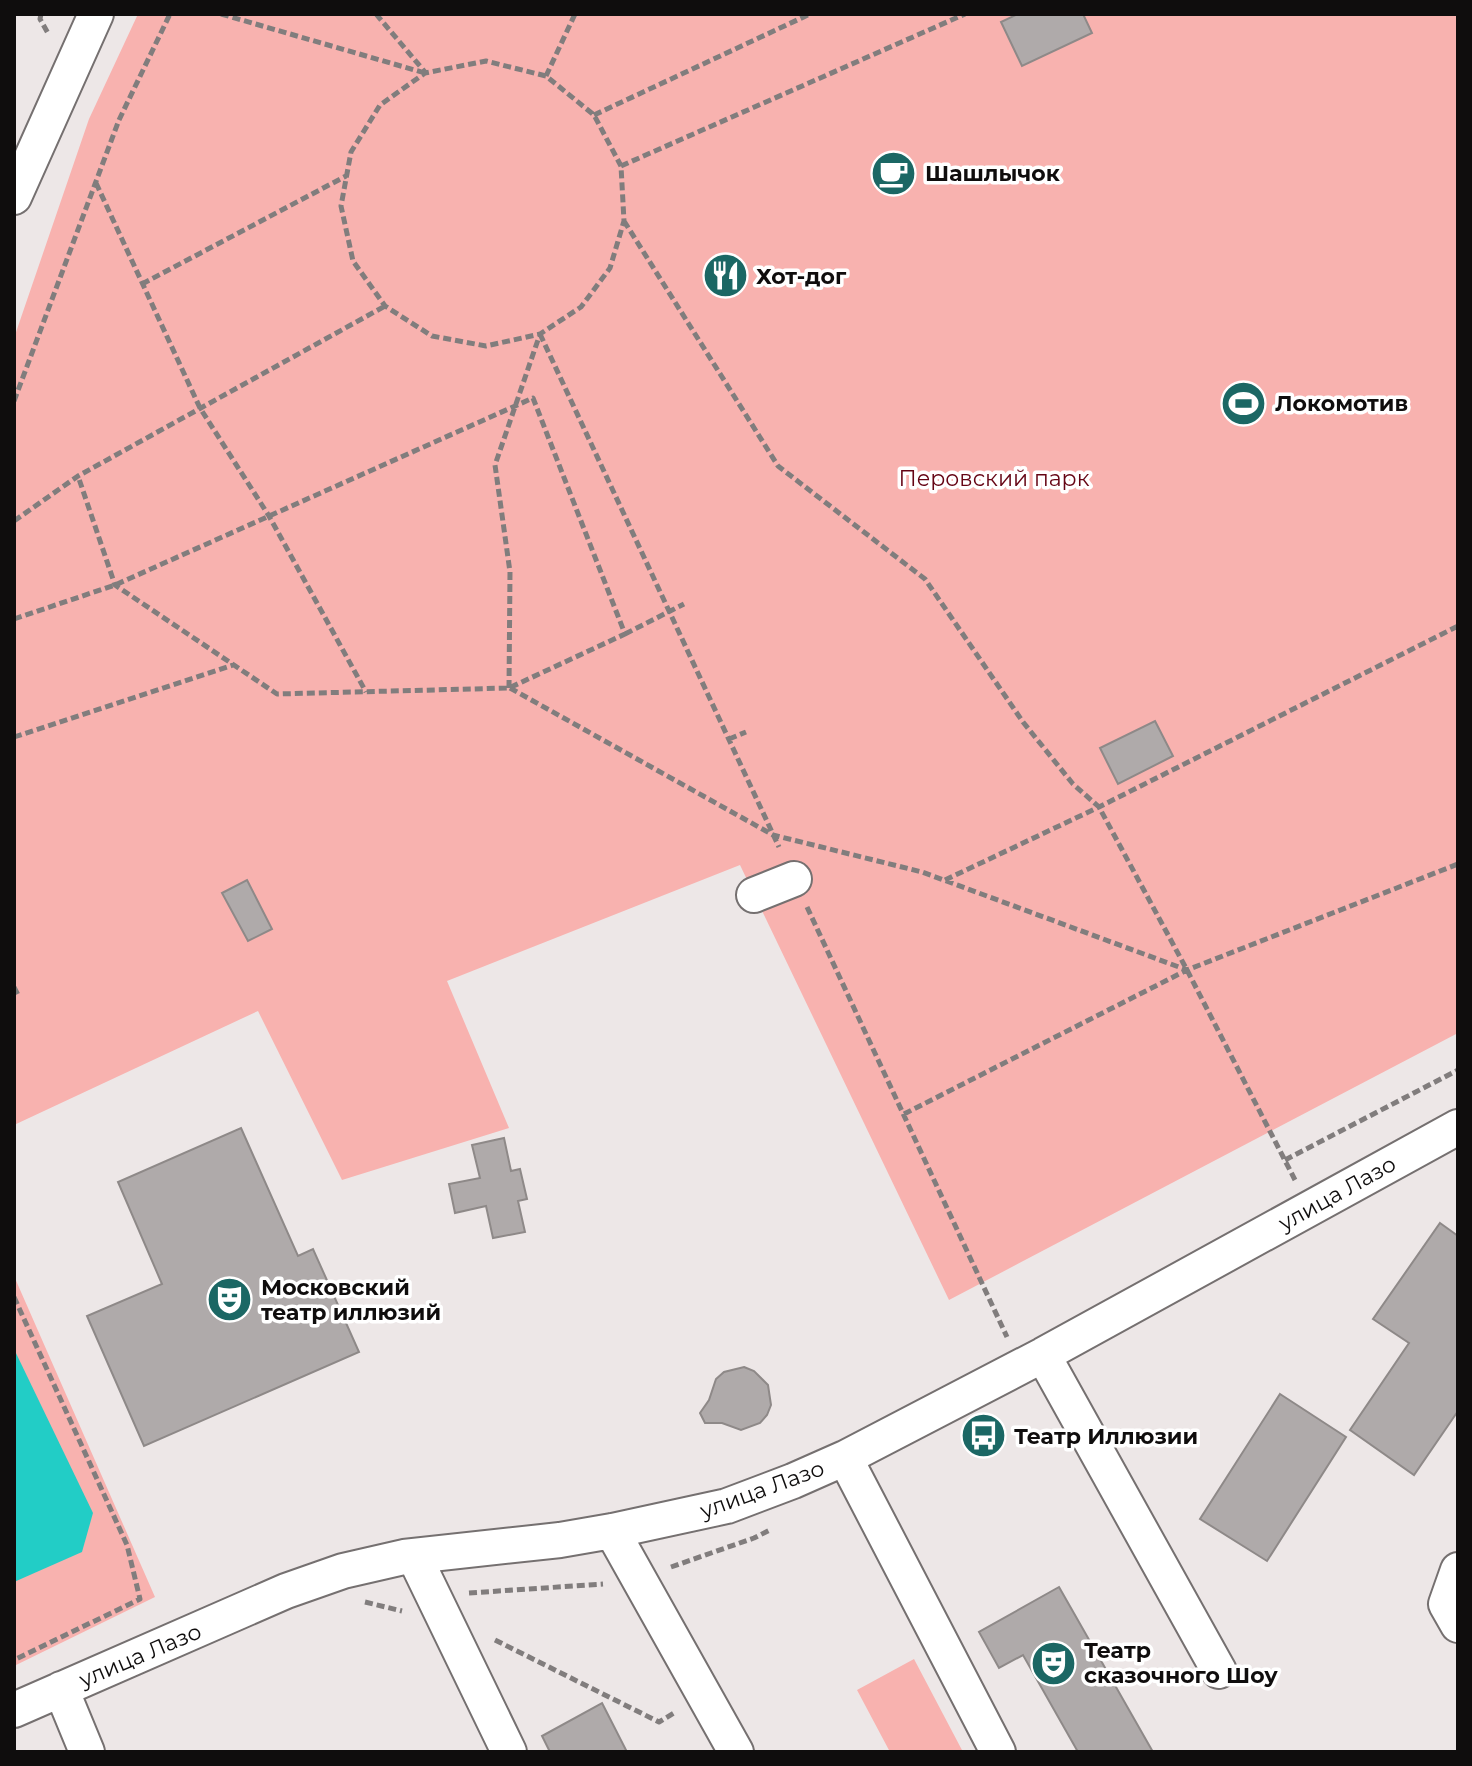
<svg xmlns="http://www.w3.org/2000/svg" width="1472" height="1766" font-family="Montserrat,sans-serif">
  <rect width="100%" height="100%" fill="#ede7e7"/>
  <path fill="#f8b2af" d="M138,14H1458V1033L949,1300L740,865L447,981L509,1128L342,1180L258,1011L14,1125V338L89,119Z
    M14,1276L155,1597L14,1666Z
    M914,1659L963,1752H890L857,1690Z"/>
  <path fill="#22cdc6" d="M14,1349L93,1513L82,1552L14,1582Z"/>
  <path fill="#afaaaa" stroke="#8e8988" stroke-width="2" d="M1018,14H1083L1092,33L1022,66L1001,22Z
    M1155,721L1173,756L1118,784L1100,748Z
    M247,880L272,929L248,941L222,893Z
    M241,1128L298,1256L313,1249L359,1352L144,1446L87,1316L162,1284L118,1182Z
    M504,1138L511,1171L520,1169L527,1199L518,1201L525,1232L493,1238L486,1206L455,1213L449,1184L480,1178L472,1145Z
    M1440,1223L1458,1236V1411L1414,1475L1350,1430L1409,1343L1373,1319Z
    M744,1367L754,1371L768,1385L771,1405L767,1415L760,1423L741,1430L722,1423H705L700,1413L709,1400L716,1379L724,1372Z
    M1280,1394L1346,1437L1267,1561L1200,1519Z
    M1059,1587L1153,1752H1078L1023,1655L999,1668L979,1632Z
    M602,1703L627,1752H550L542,1736Z"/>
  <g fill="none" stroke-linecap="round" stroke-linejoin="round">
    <defs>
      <path id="minor" d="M14,197L96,14
        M754,895L794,879
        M1043,1355L1219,1671
        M845,1458L998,1752
        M612,1531L736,1752
        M414,1556L509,1752
        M1458,1570L1446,1604L1458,1625
        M61,1689L87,1752
        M14,1710L286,1591L343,1571L404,1557L560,1540L612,1531L727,1506L793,1481L845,1458L1043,1355L1458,1127"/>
    </defs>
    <use href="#minor" stroke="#757070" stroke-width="38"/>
    <path stroke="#817d7d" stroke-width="5" stroke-dasharray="8 4" stroke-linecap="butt" d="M41,14L40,19L49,35
      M221,14L425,73
      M376,14L425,72
      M546,76L575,14
      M594,115L810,14
      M621,166L965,14
      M96,183L200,408L269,516L366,692
      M624,221L778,466L925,579L1023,722L1073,784L1099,807L1187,970L1295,1180
      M142,284L346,176
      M540,334L779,847
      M14,401L119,120L170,14
      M14,521L78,476L385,306
      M14,619L115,585L533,398L625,634L509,688L277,694L115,585L78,476
      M625,634L684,604
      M509,688L510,572L495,465L540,334L581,307L610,268L624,221L621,166L594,115L546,76L486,61L425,73L380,105L351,152L341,206L353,261L385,306L432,336L486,346L540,334
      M510,688L773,835L922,872L1187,970
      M14,737L233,665
      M729,739L746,732
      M945,880L1099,807L1458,626
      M807,907L1007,1337
      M14,987L18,995
      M904,1114L1187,970L1458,864
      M1285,1160L1458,1070
      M14,1297L127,1545L140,1599L14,1660
      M671,1567L754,1538L770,1530
      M469,1593L603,1584
      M365,1602L402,1611
      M495,1640L659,1722L674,1713"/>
    <use href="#minor" stroke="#fff" stroke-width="34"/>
  </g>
  <defs>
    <symbol id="cafe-disc" viewBox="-11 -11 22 22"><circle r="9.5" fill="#1b6764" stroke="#fff"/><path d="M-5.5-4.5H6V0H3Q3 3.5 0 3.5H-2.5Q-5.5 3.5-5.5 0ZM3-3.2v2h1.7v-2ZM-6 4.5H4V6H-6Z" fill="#fff"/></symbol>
    <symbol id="restaurant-disc" viewBox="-11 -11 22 22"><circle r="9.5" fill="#1b6764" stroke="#fff"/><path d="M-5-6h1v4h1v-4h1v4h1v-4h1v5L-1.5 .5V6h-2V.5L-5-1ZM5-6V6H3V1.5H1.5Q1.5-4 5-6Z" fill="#fff"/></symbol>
    <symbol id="stadium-disc" viewBox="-11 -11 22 22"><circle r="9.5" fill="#1b6764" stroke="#fff"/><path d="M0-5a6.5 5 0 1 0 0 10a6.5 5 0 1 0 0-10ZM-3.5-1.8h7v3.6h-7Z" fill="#fff"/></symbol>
    <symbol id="theatre-disc" viewBox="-11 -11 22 22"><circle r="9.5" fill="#1b6764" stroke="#fff"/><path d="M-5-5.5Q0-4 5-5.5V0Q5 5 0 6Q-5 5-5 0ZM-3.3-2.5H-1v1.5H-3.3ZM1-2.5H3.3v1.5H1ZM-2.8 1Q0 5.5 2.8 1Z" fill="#fff"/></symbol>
    <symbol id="bus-disc" viewBox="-11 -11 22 22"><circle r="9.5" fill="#1b6764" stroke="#fff"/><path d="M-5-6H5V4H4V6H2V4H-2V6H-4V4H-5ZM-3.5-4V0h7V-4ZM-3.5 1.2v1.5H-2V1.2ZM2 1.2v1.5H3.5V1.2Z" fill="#fff"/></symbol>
  </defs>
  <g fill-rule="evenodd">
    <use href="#cafe-disc" x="868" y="148" width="51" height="51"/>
    <use href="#restaurant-disc" x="700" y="250" width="51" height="51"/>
    <use href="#stadium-disc" x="1218" y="378" width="51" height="51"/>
    <use href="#theatre-disc" x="204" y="1274" width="51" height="51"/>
    <use href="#bus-disc" x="958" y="1410" width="51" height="51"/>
    <use href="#theatre-disc" x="1028" y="1638" width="51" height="51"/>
  </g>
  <g text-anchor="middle" stroke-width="7" stroke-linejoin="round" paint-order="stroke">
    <g font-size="22" font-weight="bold" fill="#0f0d0d" stroke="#fff" text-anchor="start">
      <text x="925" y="181">Шашлычок</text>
      <text x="756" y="284">Хот-дог</text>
      <text x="1275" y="411">Локомотив</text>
      <text x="261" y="1295">Московский<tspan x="261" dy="25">театр иллюзий</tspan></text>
      <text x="1014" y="1444">Театр Иллюзии</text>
      <text x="1084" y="1658">Театр<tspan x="1084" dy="25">сказочного Шоу</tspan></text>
    </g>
    <g font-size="22" fill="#650414" stroke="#fff">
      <text x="994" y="486">Перовский парк</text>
    </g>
    <g font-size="22" fill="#0f0d0d" stroke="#fff">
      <text transform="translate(1337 1193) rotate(-29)" y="8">улица Лазо</text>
      <text transform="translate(762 1489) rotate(-20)" y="8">улица Лазо</text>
      <text transform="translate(140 1655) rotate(-23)" y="8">улица Лазо</text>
    </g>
  </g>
  <rect width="1472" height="1766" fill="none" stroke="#0f0d0d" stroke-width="32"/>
</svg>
